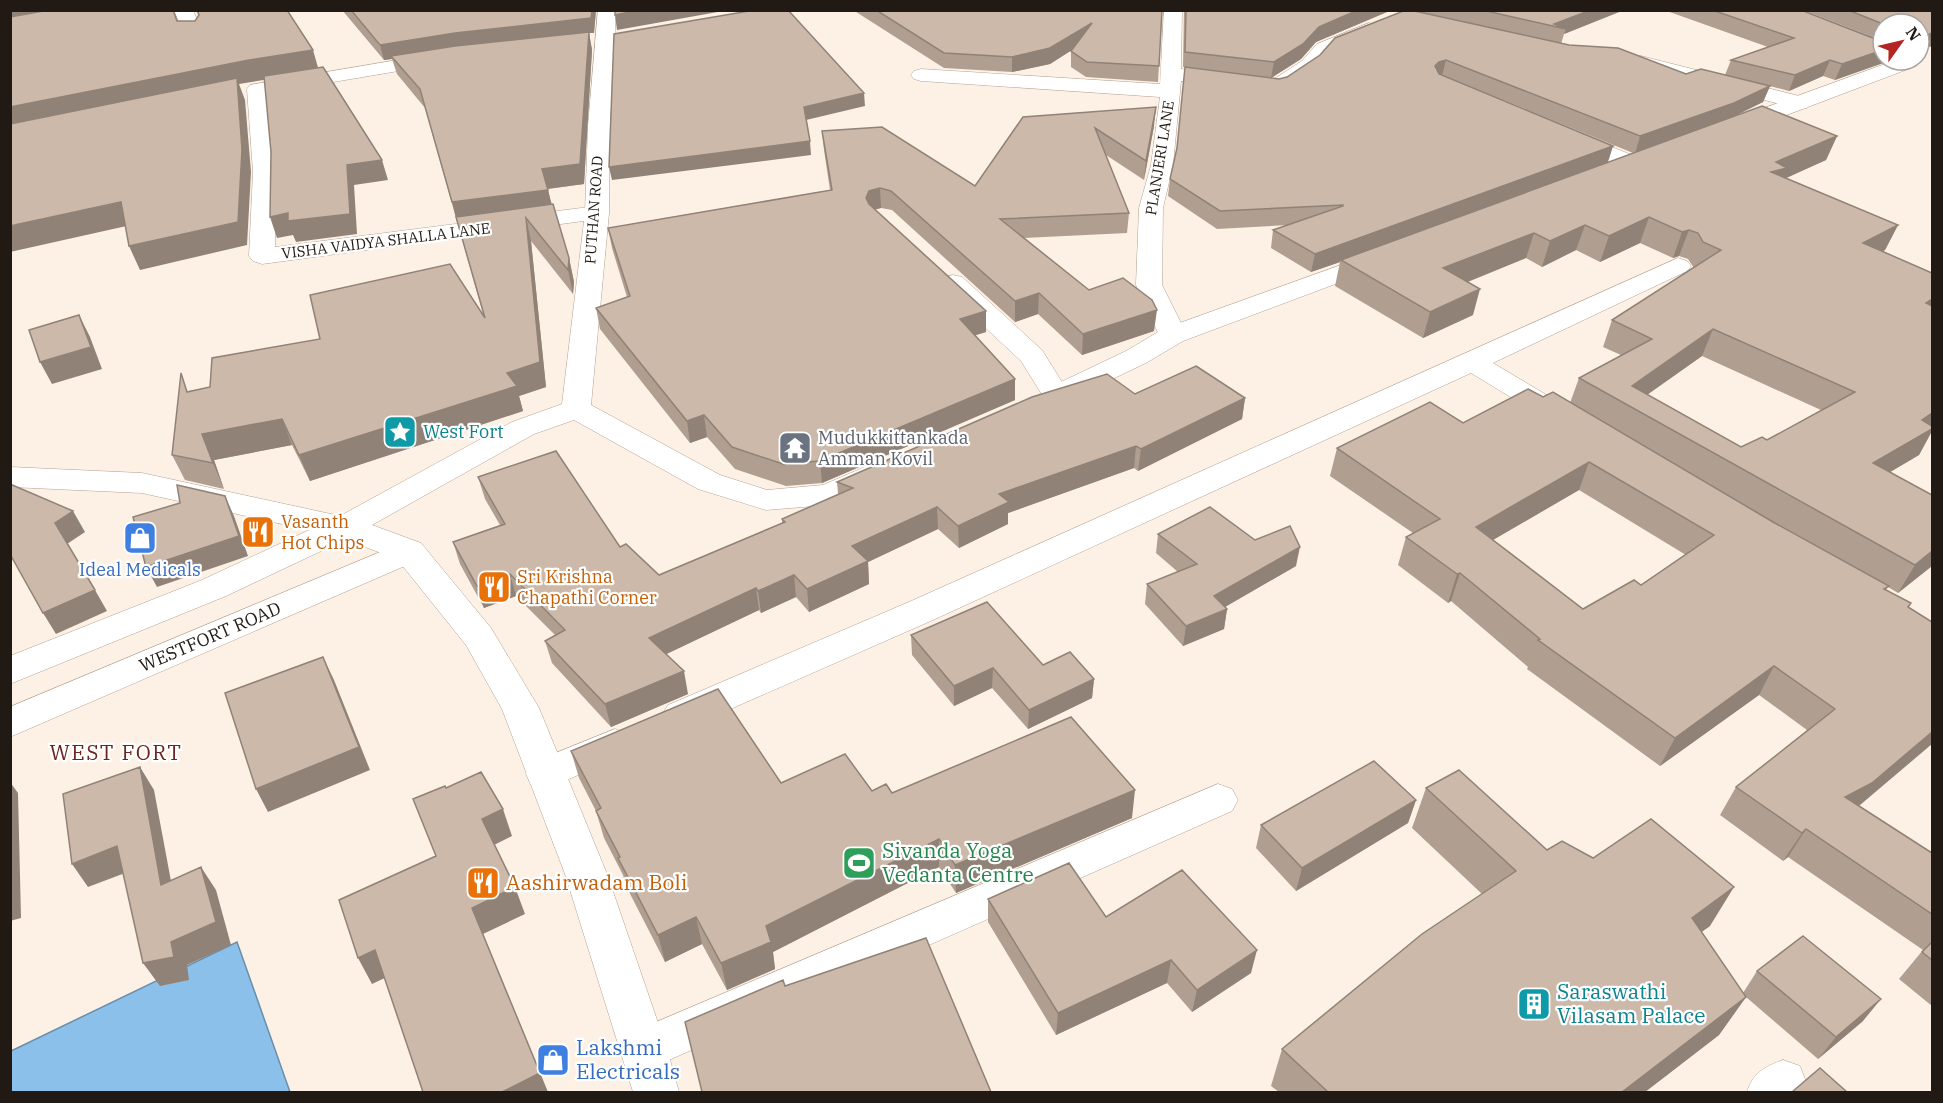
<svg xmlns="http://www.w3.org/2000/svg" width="1943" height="1103" font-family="'IBM Plex Serif',serif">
  <rect width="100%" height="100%" fill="#fdf1e6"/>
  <path fill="#8ac0ea" stroke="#6a8eaa" stroke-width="1.5" d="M237,942L290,1092H11V1051Z"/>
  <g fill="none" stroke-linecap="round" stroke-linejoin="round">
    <defs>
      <path id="street" d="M174,10H193L204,36L201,40H187Z
        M1164,10H1182L1181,69L1228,76L1235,78L1238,82L1235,86L1228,88L1181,81L1173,165L1163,208L1162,285L1187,335L1183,341L1173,343L1163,341L1159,335L1136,285L1139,208L1151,165L1160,97L921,81L914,79L911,75L914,71L921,69L1160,84Z
        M1369,23L1376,25L1379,29L1376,33L1331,52L1316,69L1288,87L1281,89L1274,87L1271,83L1274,79L1302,61L1317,44Z
        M439,53L446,55L449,59L446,63L268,93L276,172L275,247L597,206L606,208L609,213L606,218L262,264L253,261L249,256L253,172L247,89L250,85Z
        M1641,56L1807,98L1810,103L1807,108L1799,109L1634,66L1631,62L1634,58Z
        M1569,130L1642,159L1645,164L1642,169L1634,171L1626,169L1561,142L1558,137L1561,132Z
        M1678,258L1687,261L1691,266L1687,271L1493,363L1570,409L1575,415L1570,421L1560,424L1550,421L1471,373L933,620L694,725L681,729L668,725L662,715L668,705L909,602Z
        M953,275L962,277L1042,350L1070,395L1066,401L1056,404L1046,401L1021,361L944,289L940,283L944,277Z
        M344,516L355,519L360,527L355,535L226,596L10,684V656L202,580L333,519Z
        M409,540L421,543L425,551L421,559L10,737V707Z
        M615,729L628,734L634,744L628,754L545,789L531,785L526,774L531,763Z
        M1218,784L1232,789L1238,800L1232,811L660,1064L644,1070L628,1064L621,1049L628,1034Z
        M1783,1060L1800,1066L1806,1082L1802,1092H1747C1753,1073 1764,1067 1783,1060Z"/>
      <path id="secondary" d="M598,10H616L610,126L609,213L591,405L720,475L767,490L823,485L867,466L878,463L889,466L893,473L889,480L828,505L766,510L698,489L574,420L534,434L372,525L421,543L491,628L539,708L607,874L667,1049L679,1092H633L565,874L502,709L466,645L397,559L336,536L142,493L10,487V467L142,473L340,516L512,422L562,404L585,213L588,126Z
        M1896,60H1918L1919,62L1916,66L1742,132L1734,134L1726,132L1723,127L1726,122Z
        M1380,251L1389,254L1393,259L1389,264L1183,341L1146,363L1062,403L1052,406L1042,403L1038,397L1042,391L1126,351L1163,329Z"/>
    </defs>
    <use href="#street" stroke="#b4a191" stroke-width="1"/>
    <use href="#secondary" stroke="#b4a191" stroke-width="1"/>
    <use href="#street" fill="#fff" fill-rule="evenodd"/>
    <use href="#secondary" fill="#fff" fill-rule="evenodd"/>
  </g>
  <path fill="#b09f91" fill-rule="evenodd" d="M342,10H596L594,33H589L592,50L584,184L548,189L551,205L569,258L574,282L573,294L531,241L546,387L519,396L523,411L310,481L292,445L214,460L224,489L185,480L172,455L189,391L210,387L484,317L425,108L397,74L392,59L384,60Z
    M853,10H1162L1158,82L1086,77L1071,67V51L1073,49L1050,64L1012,72L944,68Z
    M1184,10H1394L1387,12L1316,42L1301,59L1271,78L1183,67Z
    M1412,10H1624L1564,34L1561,44L1686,74L1725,75L1731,60L1768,47L1664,10H1801L1878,39L1803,10H1932V46L1919,50V24H1883V60L1835,80L1823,76L1789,91L1770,86L1763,102L1735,116L1837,136L1826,160L1785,178L1898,225L1885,250L1883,251L1932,273V431L1919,455L1890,472L1932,566L1898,593L1888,587L1886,590L1909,607L1859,806L1932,853V1006L1899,979L1923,950L1788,857L1783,861L1720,815L1736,787L1807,730L1759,695L1660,766L1527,669L1528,667L1451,601L1448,603L1398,565L1406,537L1413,533L1330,476L1337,448L1463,423L1543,397L1570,403L1579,378L1621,355L1603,347L1612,320L1694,268L1688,259L1679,256L1673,258L1640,243L1600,262L1576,250L1542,267L1526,258L1468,282L1473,315L1423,338L1335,286L1340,262L1311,272L1271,248L1273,230L1288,225L1217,229L1168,196L1170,179L1279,79L1287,77ZM1491,95L1633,153L1608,162L1613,146ZM1702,356L1821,410L1767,440L1741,447L1647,395ZM1579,490L1686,555L1641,585L1583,609L1493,540Z
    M1023,117L1154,126L1144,180L1106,155L1129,213L1127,233L1024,238L1089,290L1154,331L1082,355L1038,314L1015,322L892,210L881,208L875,209L986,311V332L975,335L1015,379V400L822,483L786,486L735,469L707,437L690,443L600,329L596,308L627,297L612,248L608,228L830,190L824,150L822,131L975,186Z
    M1135,394L1245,398L1242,419L1138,471L1134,468L1008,513V524L959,548L938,529L868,562L869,584L809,612L796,597L761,613L759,610L666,654L688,694L611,727L552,663L545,641L555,635L516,596L484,608L460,564L453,542L500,525L485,499L478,477L620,547L659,575L782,524V519L838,494L837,482Z
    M1158,534L1255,540L1296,566L1225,607L1227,609L1224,629L1183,646L1145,604L1147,584L1178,572L1156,553Z
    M911,635L1043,665L1094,679L1092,698L1028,729L992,688L954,706L912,655Z
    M571,751L781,783L872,791L1132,818L956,893L939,867L773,952L775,969L727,990L702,944L665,962L626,886L623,875L604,838L596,811L579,778Z
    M1426,788L1547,850L1710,926L1701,932L1743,993L1757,971L1863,1021L1818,1059L1746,997L1719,1035L1645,1092H1279L1271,1086L1282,1049L1482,894L1412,828Z
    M1416,800L1408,823L1296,891L1256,848L1261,825Z
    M988,899L1106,917L1251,973L1192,1012L1167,983L1056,1035L988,922Z"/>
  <path fill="#908276" d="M10,10H79L10,23Z
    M592,10H596L594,33H589L592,50L584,184L546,189L391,56L392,59L384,60L380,45Z
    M639,10H729L617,30L615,15Z
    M1358,10H1394L1387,12L1316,42L1301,59L1271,78L1274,62L1319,27Z
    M1591,10H1624L1564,34L1566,29L1554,24Z
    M1092,23L1091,38L1050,64L1012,72V57Z
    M1932,33V46L1919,50V38Z
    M313,50L319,71L239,84L245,100L251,172L247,245L140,270L129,246L238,222L10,131V107L249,60Z
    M1883,50V60H1892L1835,80L1842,64Z
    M1446,60L1442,76L1435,78V66L1439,62Z
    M1830,60L1823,76L1789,91L1795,75Z
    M1770,86L1763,102L1728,119L1635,154L1640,136Z
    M864,93L865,106L806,120L804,107Z
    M1156,107L1154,126L1144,180L1146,161Z
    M1837,136L1826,160L1782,180L1761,197L1776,162Z
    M810,141L811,155L612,180L609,167Z
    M1613,146L1607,164L1341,260L1340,262L1311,272L1315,254Z
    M382,160L388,180L354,185L357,234L296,242L293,235L277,238L270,217L347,165Z
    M880,188L881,208L870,211L866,198L869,191Z
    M548,190L553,209L457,222L452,202Z
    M121,202L131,225L10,252V226Z
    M1649,217L1640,243L1600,262L1609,236Z
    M526,218L531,241L546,387L519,396L523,411L310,481L299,455L507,373Z
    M1585,225L1576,250L1542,267L1550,241Z
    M1898,225L1885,250L1851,269L1863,243Z
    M1689,230L1679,256L1673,258L1682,232Z
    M1534,233L1526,258L1437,294L1443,268Z
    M569,258L574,282L573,294L568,270Z
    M1480,289L1473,315L1423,338L1430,312Z
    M1039,293L1038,314L1015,322V301Z
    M1932,299V317L1926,303Z
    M1157,310L1154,331L1082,355L1083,334Z
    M986,311V332L960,340V319Z
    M79,315L90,337L102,369L52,384L40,362Z
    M1713,329L1702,356L1631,406L1632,386Z
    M1015,379V400L822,483L820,461Z
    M1245,398L1242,419L1138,471L1141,449Z
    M1932,413V431L1919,455L1858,491L1873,463L1922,420Z
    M704,415L707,437L690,443L687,421Z
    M282,419L292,445L214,460L224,489L213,463L202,434Z
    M1136,446L1134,468L1008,513V524L959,548L958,526L999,494Z
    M1589,462L1579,490L1467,555L1476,527Z
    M225,496L234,516L248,556L157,587L146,567Z
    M937,507L938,529L868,562L869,584L809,612L807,589L852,546Z
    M73,511L85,532L67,544L55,523Z
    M1300,547L1296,566L1211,615L1214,596Z
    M1932,551V566L1898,593L1915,565Z
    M1460,573L1451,601L1448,603L1457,574Z
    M510,574L516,596L484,608L477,586Z
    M794,575L796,597L761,613L758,591Z
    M756,588L759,610L654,660L649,638Z
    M95,590L107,611L56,634L43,613Z
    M1227,609L1224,629L1183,646L1186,626Z
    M323,657L334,680L370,770L268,812L256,789Z
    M1774,666L1759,695L1660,766L1675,738Z
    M993,668L992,688L954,706V686Z
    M684,671L688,694L611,727L605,704Z
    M1094,679L1092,698L1028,729L1029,710Z
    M1932,732V744L1853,811L1845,797Z
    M140,767L154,790L176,908L161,885Z
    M10,782L18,793L21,918L10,921Z
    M1135,790L1132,818L956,893L955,865Z
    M1416,800L1408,823L1296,891L1302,868Z
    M503,809L512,836L492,846L482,819Z
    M1806,829L1788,857L1783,861L1802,833Z
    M939,839V867L773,952L775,969L727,990L721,963L766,926Z
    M117,846L133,870L88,887L72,864Z
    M201,867L216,890L231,945L187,965L189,980L160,986L143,963L171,942Z
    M515,887L525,914L483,934L548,1092H502L472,908Z
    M1734,887L1710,926L1668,956L1692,918Z
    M696,917L702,944L665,962L658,935Z
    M375,950L389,976L372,984L358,958Z
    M1257,950L1251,973L1192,1012L1197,990Z
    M1171,960L1167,983L1056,1035L1058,1013Z
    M1746,997L1719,1035L1645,1092H1622Z
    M1881,999L1863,1021L1818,1059L1836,1037Z"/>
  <path fill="#cdb9a9" stroke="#908276" stroke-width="1.5" fill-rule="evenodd" d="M49,10H173L177,21H195L199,15L197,10H287L313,50L249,60L10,107V17Z
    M351,10H592L591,18L455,33L380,45Z
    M615,10H639L615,15Z
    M755,10H788L864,93L804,107L810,141L609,167L614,34Z
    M876,10H1162L1159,66L1087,62L1071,51L1092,23L1050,48L1012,57L944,53Z
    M1186,10H1358L1319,27L1303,44L1274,62L1185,52Z
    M1406,10H1410L1569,45L1618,48L1686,74L1701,69L1770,86L1734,103L1640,136L1446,60L1439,62L1435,66L1439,74L1613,146L1315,254L1273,230L1343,206V205L1220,211L1170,179L1177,148L1185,67L1279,79L1287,77L1320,55L1335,38Z
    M1482,10H1591L1554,24L1566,29Z
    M1712,10H1801L1883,42V50L1842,64L1830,60L1795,75L1731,60L1794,38Z
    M1848,10H1932V33L1919,38V24H1883Z
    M589,32L580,164L542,169L548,190L452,202L420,89L391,56L455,46Z
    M323,67L382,160L347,165L350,214L288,221V213L270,217L271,152L264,76Z
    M237,78L242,150L238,222L129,246L121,202L10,226V124Z
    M1762,106L1837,136L1776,162L1787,168L1771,172L1898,225L1863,243L1932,273V299L1926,303L1932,306V413L1922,420L1932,426V429L1873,463L1932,495V551L1915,565L1579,378L1652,339L1612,320L1721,250L1703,242L1698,233L1689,230L1682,232L1649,217L1609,236L1585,225L1550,241L1534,233L1443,268L1480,289L1430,312L1341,260ZM1713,329L1855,392L1767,440L1762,437L1741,447L1632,386Z
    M1156,107L1146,161L1095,128L1129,213L1000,219L1089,290L1123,278L1152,300L1157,310L1083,334L1039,293L1015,301L891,191L880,188L869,191L866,198L869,204L986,311L960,319L1015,379L820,461L783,464L732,447L704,415L687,421L596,308L630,296L608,228L832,190L822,131L882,127L975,186L1023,117Z
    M553,204L569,258L568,270L526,218L540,362L507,373L517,386L299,455L282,419L202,434L213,463L172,455L181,373L187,392L210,387L212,358L320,339L310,295L450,264L485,318L456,217Z
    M79,315L91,347L40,362L29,330Z
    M1196,366L1245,398L1141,449L1136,446L999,494L1009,502L958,526L937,507L852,546L868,561L807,589L794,575L758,591L756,588L649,638L684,671L605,704L545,641L565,630L510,574L477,586L453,542L505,524L478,477L556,451L620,547L626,544L659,575L785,522L782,519L853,488L837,482L1032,397L1107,374L1135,394Z
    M1528,389L1543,397L1553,392L1773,522L1889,586L1884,589L1911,603L1908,607L1932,622V732L1872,783L1845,797L1932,853V914L1806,829L1802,833L1736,787L1835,709L1774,666L1675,738L1538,640L1540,639L1460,573L1457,574L1406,537L1440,519L1337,448L1430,402L1463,423ZM1589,462L1714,535L1641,585L1634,580L1583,609L1476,527Z
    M10,484L73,511L55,523L95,590L43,613L10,554Z
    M177,485L225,496L239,536L146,567L133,517L180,503Z
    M1210,507L1255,540L1290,526L1300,547L1214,596L1227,609L1186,626L1147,584L1197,564L1158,534Z
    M987,602L1043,665L1070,652L1094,679L1029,710L993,668L954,686L911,635Z
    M323,657L359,747L256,789L225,693Z
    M718,689L781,783L845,754L872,791L886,784L892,793L1071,717L1135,790L955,865L939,839L766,926L771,942L721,963L696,917L658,935L618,858L620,857L596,811L601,808L571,751Z
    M1374,761L1416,800L1302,868L1261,825Z
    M140,767L161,885L201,867L216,922L171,942L174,957L143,963L117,846L72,864L63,794Z
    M1459,770L1547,850L1562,841L1593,858L1651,819L1734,887L1692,918L1746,997L1622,1092H1328L1282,1049L1422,934L1516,871L1426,788Z
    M481,772L503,809L482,819L515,887L472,908L540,1073L502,1092H423L375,950L358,958L339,900L436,856L413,799L445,786L446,788Z
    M1069,863L1106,917L1182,870L1257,950L1197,990L1171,960L1058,1013L988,899Z
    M1803,936L1881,999L1836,1037L1757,971Z
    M926,938L991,1092H702L685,1022L783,980L785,986Z
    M1932,942V960L1922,952Z
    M1820,1068L1847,1092H1792Z"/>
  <defs>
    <symbol id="sight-square" viewBox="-11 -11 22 22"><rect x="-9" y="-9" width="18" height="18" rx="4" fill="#0f9aa8" stroke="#fff"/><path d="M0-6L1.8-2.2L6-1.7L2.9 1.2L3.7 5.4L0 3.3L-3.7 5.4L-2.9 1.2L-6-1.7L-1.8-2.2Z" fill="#fff"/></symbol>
    <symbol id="temple-square" viewBox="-11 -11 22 22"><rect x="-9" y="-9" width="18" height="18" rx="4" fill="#6b7280" stroke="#fff"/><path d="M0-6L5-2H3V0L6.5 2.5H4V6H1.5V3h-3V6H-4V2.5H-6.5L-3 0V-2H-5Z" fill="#fff"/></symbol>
    <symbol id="restaurant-square" viewBox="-11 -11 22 22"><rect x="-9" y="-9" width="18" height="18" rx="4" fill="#e8710a" stroke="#fff"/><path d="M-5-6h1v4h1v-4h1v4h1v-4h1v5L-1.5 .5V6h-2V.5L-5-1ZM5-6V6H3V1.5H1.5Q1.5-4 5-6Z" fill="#fff"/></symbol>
    <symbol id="shop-square" viewBox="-11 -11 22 22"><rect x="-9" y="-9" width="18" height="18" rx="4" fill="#3f7fe0" stroke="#fff"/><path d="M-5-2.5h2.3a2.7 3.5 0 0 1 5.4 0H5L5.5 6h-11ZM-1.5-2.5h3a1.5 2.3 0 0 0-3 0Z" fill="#fff"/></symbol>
    <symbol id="stadium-square" viewBox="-11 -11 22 22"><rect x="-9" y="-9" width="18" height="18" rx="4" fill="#2e9e5b" stroke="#fff"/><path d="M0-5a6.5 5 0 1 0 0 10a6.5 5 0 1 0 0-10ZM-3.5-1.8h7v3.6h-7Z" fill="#fff"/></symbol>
    <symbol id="building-square" viewBox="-11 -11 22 22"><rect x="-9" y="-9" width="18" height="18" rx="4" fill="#0f9aa8" stroke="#fff"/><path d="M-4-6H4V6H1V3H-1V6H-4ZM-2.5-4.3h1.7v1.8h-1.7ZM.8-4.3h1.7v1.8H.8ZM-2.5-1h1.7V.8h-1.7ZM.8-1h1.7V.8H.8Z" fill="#fff"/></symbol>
  </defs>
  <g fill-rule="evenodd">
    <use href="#sight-square" x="381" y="413" width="38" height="38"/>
    <use href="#temple-square" x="776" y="429" width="38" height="38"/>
    <use href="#restaurant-square" x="239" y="513" width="38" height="38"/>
    <use href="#shop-square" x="121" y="519" width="38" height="38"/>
    <use href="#restaurant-square" x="475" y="568" width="38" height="38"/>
    <use href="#stadium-square" x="840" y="844" width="38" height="38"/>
    <use href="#restaurant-square" x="464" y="864" width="38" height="38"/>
    <use href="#building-square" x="1515" y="985" width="38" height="38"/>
    <use href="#shop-square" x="534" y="1041" width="38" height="38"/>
  </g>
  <g text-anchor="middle" stroke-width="4.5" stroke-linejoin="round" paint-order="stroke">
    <g font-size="15" fill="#211a14" stroke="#fff">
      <text transform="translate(1160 158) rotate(-81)" y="5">PLANJERI LANE</text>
      <text transform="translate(594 210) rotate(-86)" y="5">PUTHAN ROAD</text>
      <text transform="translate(386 241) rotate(-7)" y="5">VISHA VAIDYA SHALLA LANE</text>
    </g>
    <g font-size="18" fill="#0d838f" stroke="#fff" text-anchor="start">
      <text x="423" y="438">West Fort</text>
    </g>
    <g font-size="18" fill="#5b616d" stroke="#fff" text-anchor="start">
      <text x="818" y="444">Mudukkittankada<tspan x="818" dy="21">Amman Kovil</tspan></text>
    </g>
    <g font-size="18" fill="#c56008" stroke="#fff" text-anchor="start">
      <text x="281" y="528">Vasanth<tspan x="281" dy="21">Hot Chips</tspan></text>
      <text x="517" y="583">Sri Krishna<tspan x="517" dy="21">Chapathi Corner</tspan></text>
    </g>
    <g font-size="18" fill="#366cbe" stroke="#fff">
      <text x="140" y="576">Ideal Medicals</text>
    </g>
    <g font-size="18" fill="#211a14" stroke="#fff">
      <text transform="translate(210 637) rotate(-23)" y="6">WESTFORT ROAD</text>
    </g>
    <g font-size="21" letter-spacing="1.5" fill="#6c2622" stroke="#fff">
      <text x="116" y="760">WEST FORT</text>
    </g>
    <g font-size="21" fill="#27864d" stroke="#fff" text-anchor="start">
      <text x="882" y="858">Sivanda Yoga<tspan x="882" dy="24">Vedanta Centre</tspan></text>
    </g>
    <g font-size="21" fill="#c56008" stroke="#fff" text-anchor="start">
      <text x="506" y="890">Aashirwadam Boli</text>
    </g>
    <g font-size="21" fill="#0d838f" stroke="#fff" text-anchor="start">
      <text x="1557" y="999">Saraswathi<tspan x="1557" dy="24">Vilasam Palace</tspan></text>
    </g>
    <g font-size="21" fill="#366cbe" stroke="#fff" text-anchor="start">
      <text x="576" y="1055">Lakshmi<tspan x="576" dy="24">Electricals</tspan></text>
    </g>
  </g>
  <rect width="1943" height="1103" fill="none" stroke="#211a14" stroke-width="24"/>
  <g transform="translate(1901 42) rotate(56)"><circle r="28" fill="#ffffff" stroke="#a6a3a1" stroke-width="1.5"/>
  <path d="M0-4.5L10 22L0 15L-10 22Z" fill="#b42423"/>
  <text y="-9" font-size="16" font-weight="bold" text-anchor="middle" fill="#211a14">N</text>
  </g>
</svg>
